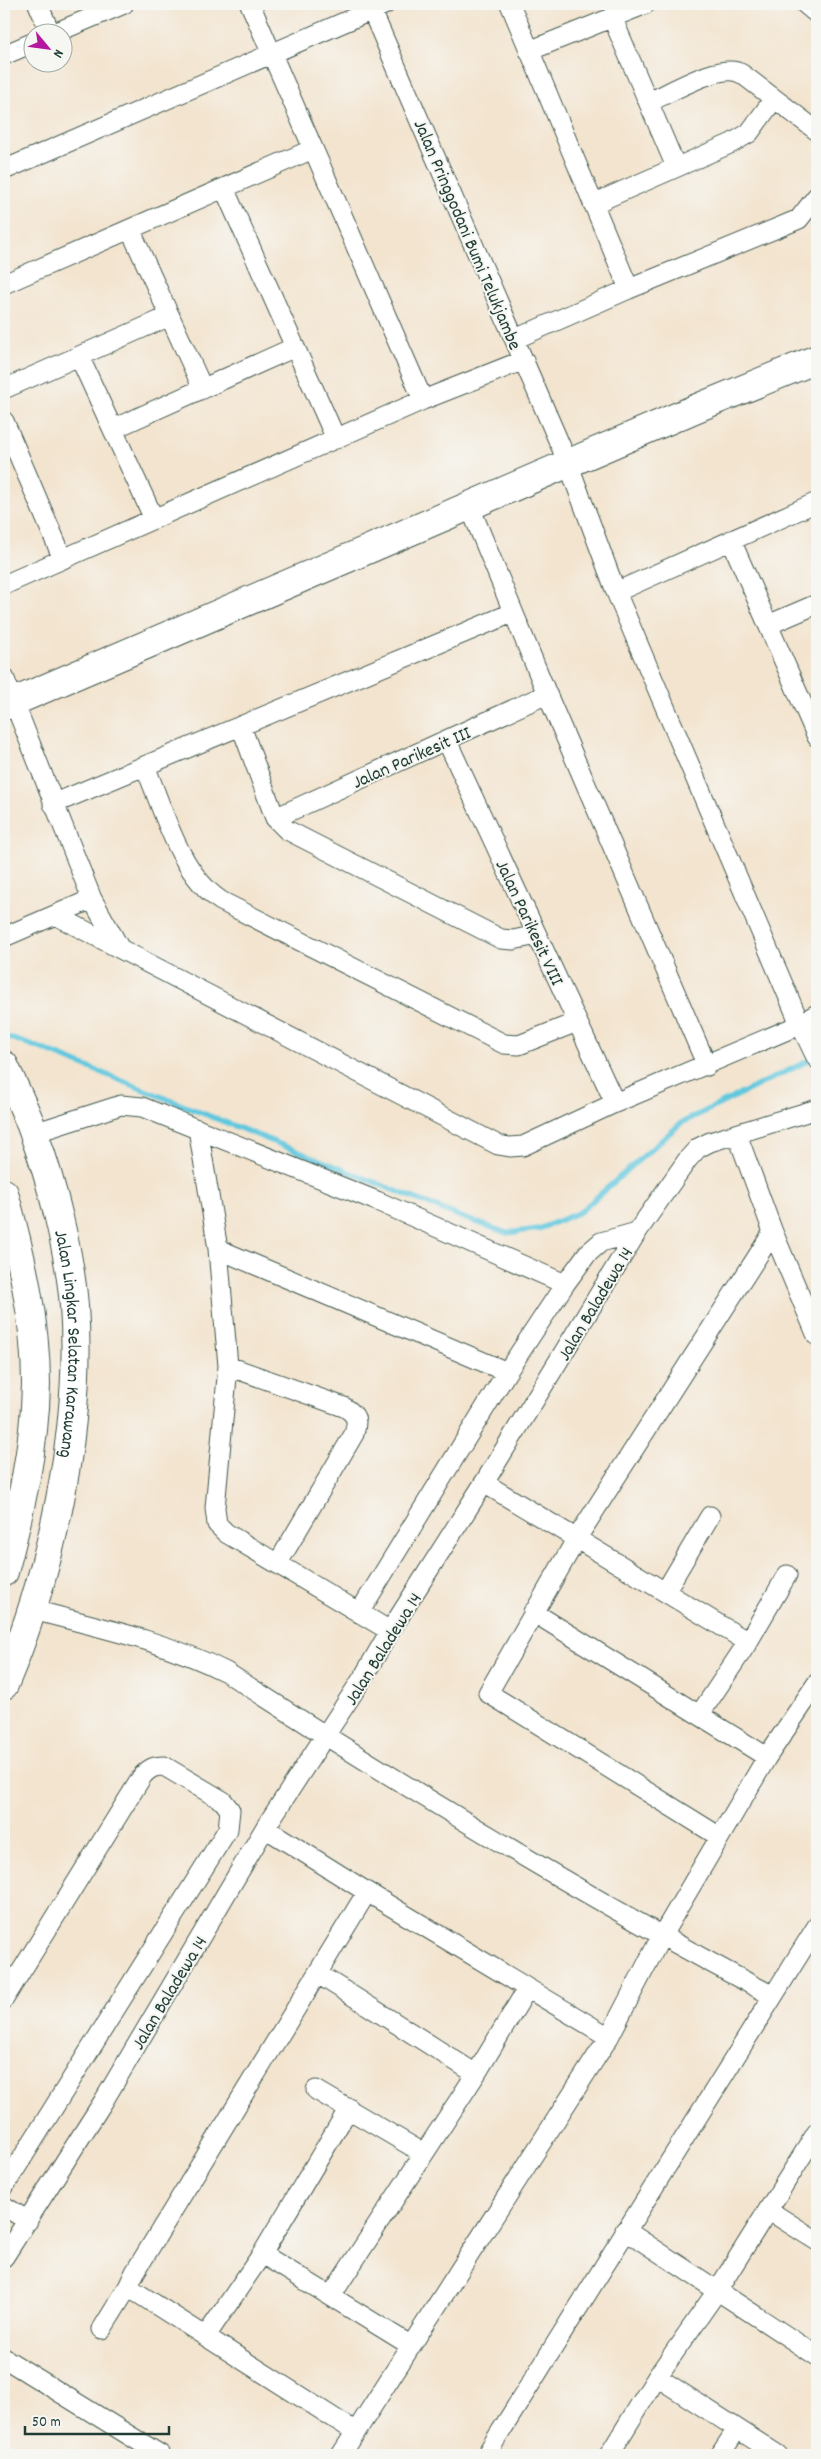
<svg xmlns="http://www.w3.org/2000/svg" width="821" height="2459" font-family="Dekko,sans-serif">
  <rect width="100%" height="100%" fill="#f6f6f2"/>
  <filter id="ink" filterUnits="userSpaceOnUse"><feTurbulence type="fractalNoise" baseFrequency=".02" numOctaves="2"/><feDisplacementMap in="SourceGraphic" scale="10" xChannelSelector="R" yChannelSelector="G"/><feConvolveMatrix kernelMatrix="1 2 1 2 8 2 1 2 1" color-interpolation-filters="sRGB"/></filter>
  <filter id="wash" filterUnits="userSpaceOnUse"><feTurbulence type="fractalNoise" baseFrequency=".0096" numOctaves="4" result="noise"/><feDisplacementMap in="SourceGraphic" scale="20" xChannelSelector="R" yChannelSelector="G"/><feGaussianBlur stdDeviation="1.12" result="paint"/><feColorMatrix in="noise" values="0 0 0 0 0 0 0 0 0 0 0 0 0 0 0 0 0 1.4 0 .05"/><feComposite in="paint" operator="in"/></filter>
  <g filter="url(#wash)">
    <rect width="100%" height="100%" fill="#f3e4cf"/>
    <g fill="none" stroke-linecap="round" stroke-linejoin="round">
      <path stroke="#61c8de" stroke-width="5.5" d="M4,1036L40,1048L461,1217L507,1233L539,1229L580,1212L681,1123L814,1058"/>
    </g>
  </g>
  <g filter="url(#ink)">
    <g fill="none" stroke-linecap="round" stroke-linejoin="round">
      <defs>
        <path id="street" d="M38,4L50,32
          M250,4L423,400
          M369,4L568,463L616,592L800,1024L817,1059
          M510,4L629,289
          M805,4L817,14
          M612,17L676,167
          M57,32L124,4
          M529,51L646,4
          M4,55L32,43
          M649,102C670,93 722,61 742,74L817,131
          M4,170L386,4
          M224,188L336,439
          M593,204L732,143L749,133L774,99
          M130,229L203,389
          M4,284L313,149
          M515,339L629,289L787,224L799,219L817,196
          M79,356L154,519
          M4,389L170,316
          M4,421L63,559
          M113,429L295,347
          M470,507L547,694L707,1066
          M731,540L817,737
          M4,585L423,400L524,360
          M616,592L817,502
          M768,625L817,604
          M4,677L92,899L119,947
          M241,726L275,818L287,830L501,939L513,940L537,935
          M447,741L615,1103
          M145,766C164,811 179,873 221,901L504,1044L519,1045L577,1022
          M53,804L512,613
          M275,818L547,694
          M55,915L498,1145L510,1147L523,1146L615,1103L792,1028L817,1014
          M4,937L92,899
          M198,1129L218,1249L228,1366L215,1508L217,1524L226,1533L390,1631
          M34,1133L121,1105L142,1107L377,1201L565,1284
          M737,1134L773,1232L817,1336
          M218,1249L507,1372
          M228,1366L344,1407C357,1415 358,1420 354,1434L278,1563
          M484,1483L748,1642
          M665,1592L710,1516
          M33,1610C98,1627 165,1641 226,1672C404,1787 585,1897 773,1996
          M533,1612L767,1757
          M359,1613L507,1372L565,1284L587,1254L601,1242L637,1232
          M700,1714L748,1642L787,1575
          M265,1828L367,1892L609,2037
          M720,1837L488,1693L577,1538L773,1232
          M318,1974L476,2074
          M4,1999L143,1775C150,1768 154,1766 164,1766L223,1801L230,1810L228,1829L4,2187
          M316,2090L423,2153
          M4,2206L28,2221
          M768,2210L817,2241
          M625,2230L817,2356
          M262,2254L410,2345
          M4,2257L103,2102L265,1828L362,1679L390,1631L484,1483L637,1232L688,1159L698,1148L710,1142L817,1109
          M331,2296L476,2074L527,1989
          M102,2329L128,2287
          M206,2336L262,2254L349,2108
          M4,2358L161,2455
          M657,2377L778,2455
          M356,2432L128,2287L135,2272L367,1892
          M341,2455L609,2037L661,1937L767,1757L817,1683
          M486,2455L817,1926
          M609,2455L657,2377L717,2291L817,2132
          M720,2455L737,2429"/>
        <path id="secondary" d="M4,706L697,408L817,359"/>
        <g id="primary">
          <path id="s1" d="M4,1065C14,1087 26,1110 34,1134C52,1183 70,1254 74,1306C83,1428 51,1574 4,1685"/>
          <path d="M4,1193C21,1254 36,1320 36,1384C35,1447 20,1512 4,1572"/>
        </g>
      </defs>
      <use href="#street" stroke="#3f564b" stroke-width="21"/>
      <use href="#secondary" stroke="#3f564b" stroke-width="30"/>
      <use href="#primary" stroke="#3f564b" stroke-width="30"/>
      <use href="#street" stroke="#fff" stroke-width="19"/>
      <use href="#secondary" stroke="#fff" stroke-width="28"/>
      <use href="#primary" stroke="#fff" stroke-width="28"/>
    </g>
  </g>
  <g text-anchor="middle" stroke-width="4" stroke-linejoin="round" paint-order="stroke">
    <g font-size="19" fill="#1f3d34" stroke="#f6f6f2">
      <text transform="translate(469 234) rotate(67)" y="7">Jalan Pringgodani Bumi Telukjambe</text>
      <text transform="translate(411 756) rotate(-24)" y="7">Jalan Parikesit III</text>
      <text transform="translate(531 922) rotate(65)" y="7">Jalan Parikesit VIII</text>
      <text transform="translate(594 1303) rotate(-59)" y="7">Jalan Baladewa 14</text>
      <text dy="7" stroke="none"><textPath href="#s1" startOffset="290">Jalan Lingkar Selatan Karawang</textPath></text>
      <text transform="translate(382 1648) rotate(-58)" y="7">Jalan Baladewa 14</text>
      <text transform="translate(168 1992) rotate(-59)" y="7">Jalan Baladewa 14</text>
    </g>
  </g>
  <rect width="821" height="2459" fill="none" stroke="#f6f6f2" stroke-width="20"/>
  <g transform="translate(48 48) rotate(119)"><circle r="24" fill="#f6f6f2" stroke="#a0aca6"/>
  <path d="M0-4L9 19L0 12L-9 19Z" fill="#b5179e"/>
  <text y="-8" font-size="14" font-weight="bold" text-anchor="middle" fill="#1f3d34">N</text>
  </g>
  <path d="M25 2426v8h144v-8" fill="none" stroke="#1f3d34" stroke-width="2.5"/>
  <text x="32" y="2426" font-size="15" fill="#1f3d34" stroke="#f6f6f2" stroke-width="4" paint-order="stroke">50 m</text>
</svg>
